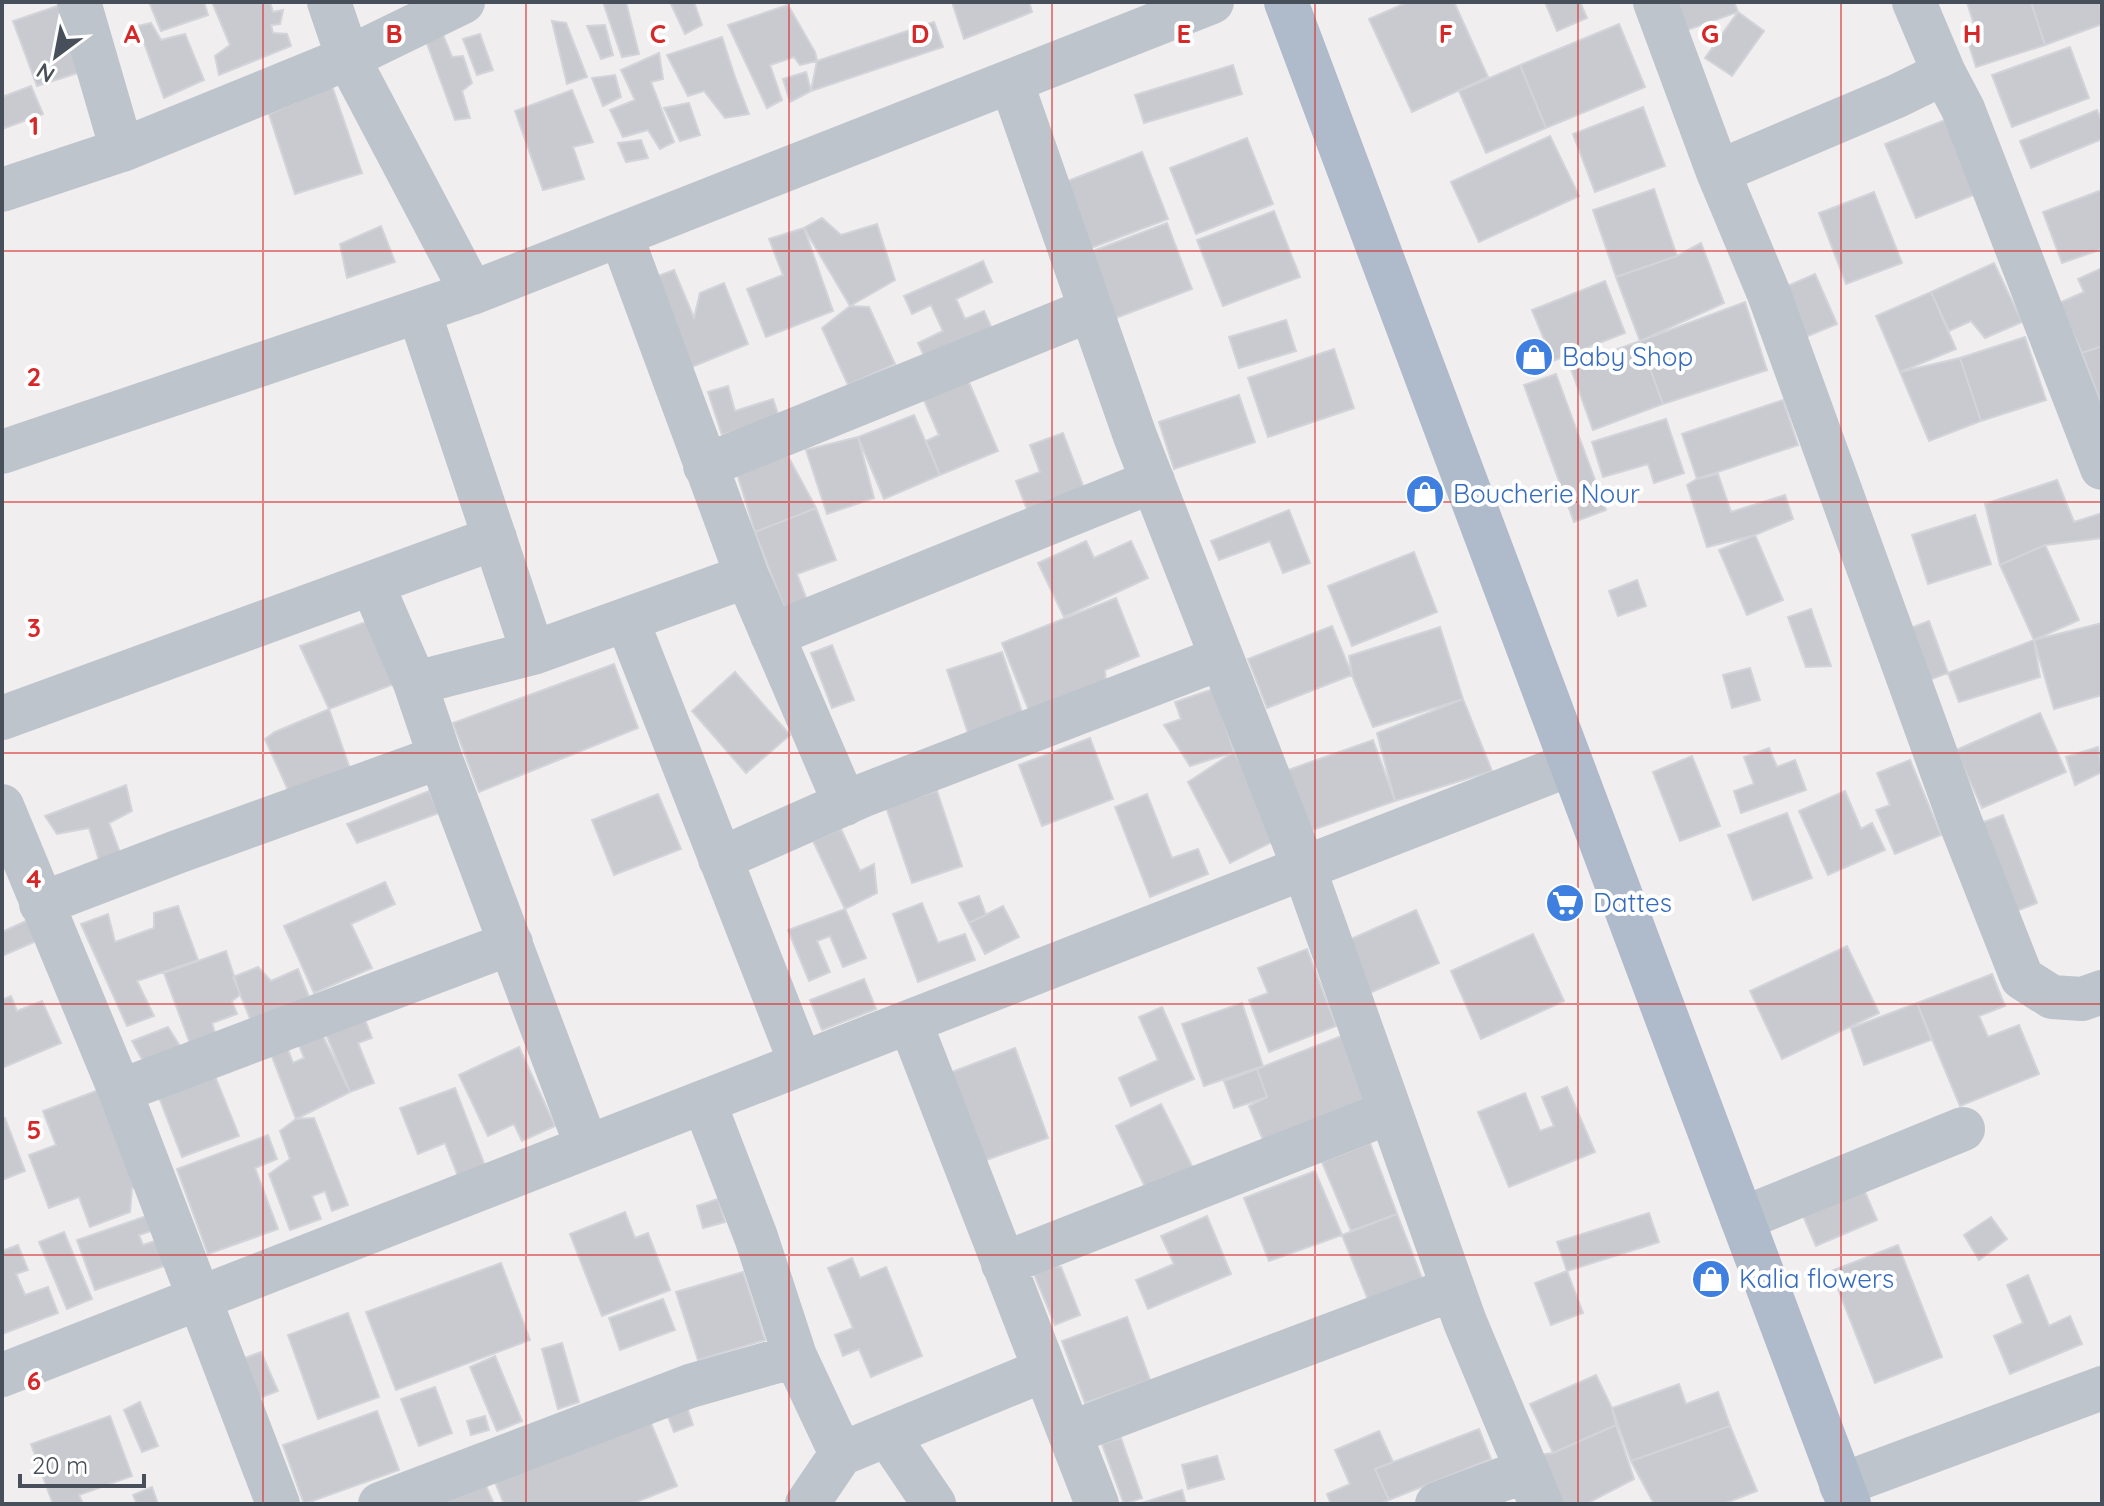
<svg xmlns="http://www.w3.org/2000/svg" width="2104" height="1506" font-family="Quicksand,sans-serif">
  <rect width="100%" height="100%" fill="#f0eeee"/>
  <path fill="#c8cad0" stroke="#d2d4d9" stroke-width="2" d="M69,2L90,69L37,86L13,21Z
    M149,2H204L208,15L161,31Z
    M212,2H270L273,12L283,10L280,24L271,25L273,33L287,34L291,46L219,75L215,56L230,45Z
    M603,2H626L639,54L622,57Z
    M670,2H694L702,25L685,34Z
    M952,2H1029L1032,12L964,39Z
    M1408,2H1454L1488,77L1412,112L1369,19Z
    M1545,2H1580L1587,18L1557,31Z
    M1676,2H1734L1738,12L1687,30Z
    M1967,2H2031L2045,45L1976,67L1965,32L1975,28Z
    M2031,2H2100L2102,24L2045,45Z
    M788,5L815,52L817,61L800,65L794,57L770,65L782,100L767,108L728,25Z
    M1738,12L1764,31L1732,76L1705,58Z
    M552,21L566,23L587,77L567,84Z
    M934,22L943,47L811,91L817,61Z
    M151,23L161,40L185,34L204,80L164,98L138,26Z
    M1619,24L1645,87L1546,128L1520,65Z
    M605,25L613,55L601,59L587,26Z
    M441,30L452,57L463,56L472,83L462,91L470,118L455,120L425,38Z
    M480,34L493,70L477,75L463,39Z
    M722,37L735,77L749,114L725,118L704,91L688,96L667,55Z
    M2070,47L2089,98L2012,127L1992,75Z
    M659,53L663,79L651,82L674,142L660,149L648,130L623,137L610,110L635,100L621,70Z
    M1233,65L1242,94L1144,123L1135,95Z
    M1520,65L1546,128L1486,153L1459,91Z
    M806,72L811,91L790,102L783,79Z
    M615,75L621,97L603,106L592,78Z
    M31,86L43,114L2,129V97Z
    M332,86L362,173L295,194L269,114Z
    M572,90L593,142L573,147L584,179L543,190L515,111Z
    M689,103L700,135L680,141L664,108Z
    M1643,107L1665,166L1595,192L1573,134Z
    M2097,110L2102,122V139L2031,168L2020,141Z
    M1955,116L1986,190L1916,218L1885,144Z
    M1550,136L1579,196L1479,242L1451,182Z
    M1247,138L1273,204L1196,234L1170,168Z
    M641,140L648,158L626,162L618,143Z
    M1142,152L1168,219L1091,248L1065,182Z
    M1654,189L1677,256L1616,277L1593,210Z
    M2102,190V249L2062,263L2043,212Z
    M1874,192L1902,263L1846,284L1819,213Z
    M1274,211L1300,277L1223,306L1197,240Z
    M822,218L841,235L877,224L895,280L850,306L804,228Z
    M1167,223L1192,289L1116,318L1090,252Z
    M381,226L395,262L347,278L340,244Z
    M804,228L833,311L766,337L747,289L783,275L769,239Z
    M1701,243L1724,303L1640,341L1616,277L1677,256Z
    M983,261L992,282L956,299L965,319L984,311L993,331L926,360L918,343L943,331L931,305L912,314L904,296Z
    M1994,263L2022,322L1985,338L1971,321L1949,331L1931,292Z
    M2102,268V346L2082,353L2059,303L2084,292L2078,279Z
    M674,270L694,318L700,293L724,283L748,344L692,367L655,277Z
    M1815,274L1837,324L1791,343L1769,294Z
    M1605,281L1625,333L1553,361L1532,310Z
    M1931,292L1956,349L1900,372L1876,316Z
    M1745,302L1767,370L1663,404L1640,341Z
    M850,306L869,307L895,364L848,385L822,328Z
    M1286,320L1296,351L1239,368L1229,337Z
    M2025,337L2046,400L1981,421L1960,358Z
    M1640,341L1663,404L1593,430L1570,366Z
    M2102,346V406L2082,353Z
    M1334,349L1354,408L1268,437L1248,378Z
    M1960,358L1981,421L1929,441L1900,372Z
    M1556,374L1606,510L1574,522L1524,385Z
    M968,380L998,451L940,475L926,441L939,435L923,398Z
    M728,386L735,411L773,399L779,417L722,435L708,392Z
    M1239,395L1255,442L1174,469L1159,422Z
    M1783,400L1798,445L1697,479L1682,434Z
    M914,415L940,475L884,499L858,437Z
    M1666,419L1684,473L1654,483L1648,464L1603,477L1592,442Z
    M1063,433L1087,496L1030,517L1016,481L1040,472L1030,445Z
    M858,437L874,498L827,514L806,450Z
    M783,447L816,508L755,532L735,467Z
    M1718,474L1731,512L1785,495L1793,519L1755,535L1707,547L1687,485L1697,479Z
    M2057,480L2074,522L2102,513V538L2045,545L2000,565L1985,504Z
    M816,508L836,560L797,574L808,603L786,612L755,532Z
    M1289,510L1310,563L1283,573L1270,541L1219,560L1211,541Z
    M1975,515L1991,564L1928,584L1912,535Z
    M1755,535L1783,600L1747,615L1719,550Z
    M1086,541L1094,558L1131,541L1148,578L1064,617L1038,563Z
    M2045,545L2079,620L2034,640L2000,565Z
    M1414,552L1437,612L1352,646L1328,586Z
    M1637,580L1646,606L1618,616L1609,591Z
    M1116,598L1139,656L1105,670L1106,686L1031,716L1002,643Z
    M1811,609L1831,666L1806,667L1788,617Z
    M371,620L394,684L329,709L300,646Z
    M1929,621L1948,673L1924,682L1905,630Z
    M2102,623V695L2054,709L2034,640Z
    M1332,626L1352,675L1267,708L1248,659Z
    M1440,627L1463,699L1373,727L1352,675L1349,656Z
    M2034,640L2040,677L1959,702L1948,673Z
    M832,645L854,700L832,708L811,653Z
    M1002,652L1025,721L970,739L947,670Z
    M614,664L638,728L479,792L453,723Z
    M1750,668L1760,700L1732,708L1723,675Z
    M735,672L790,735L746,773L692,711Z
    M1213,689L1234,752L1190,766L1164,725L1181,719L1175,702Z
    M1463,699L1492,771L1395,801L1377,733Z
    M329,709L354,780L293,801L265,739L275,732Z
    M2040,713L2066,772L1982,808L1956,750Z
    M1090,738L1113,799L1042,826L1019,765Z
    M1373,740L1395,801L1310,831L1288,770Z
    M2098,747L2102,772L2075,785L2066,757Z
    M1769,748L1777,767L1795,760L1806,790L1741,813L1734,791L1754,784L1744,757Z
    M1234,752L1282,837L1230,863L1188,782Z
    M1692,756L1720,826L1680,841L1653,772Z
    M1910,760L1941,835L1895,854L1876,810L1890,805L1877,773Z
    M126,785L132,811L109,823L125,866L103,873L89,828L57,834L45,816Z
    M429,791L439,813L357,843L347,824Z
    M937,791L962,866L912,883L886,807Z
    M1845,791L1861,829L1872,823L1885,850L1828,875L1799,811Z
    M658,794L681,849L614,875L592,820Z
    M1147,794L1172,858L1198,849L1208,874L1150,897L1115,807Z
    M1787,813L1812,878L1753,900L1728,835Z
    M2003,815L2037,903L2006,915L1972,826Z
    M841,829L860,871L874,864L877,893L845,909L813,841Z
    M385,882L395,904L351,924L372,968L314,993L284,926Z
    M979,896L986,915L969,923L959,903Z
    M922,903L938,943L965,934L975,960L918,982L893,914Z
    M178,906L198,960L137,981L154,1016L127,1026L81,924L108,914L115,942L154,928V913Z
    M1003,906L1019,937L985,954L969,923Z
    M845,909L866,958L843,967L830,936L817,941L830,972L809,981L788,930Z
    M1416,910L1439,963L1365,995L1342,943Z
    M39,915L48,936L2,956V932Z
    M1533,934L1564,1001L1481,1039L1451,971Z
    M1847,946L1879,1013L1782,1059L1750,991Z
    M1307,949L1336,1026L1269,1052L1249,1000L1268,993L1258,968Z
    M226,951L240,995L232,1001L237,1014L212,1023L217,1040L192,1049L164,973Z
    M258,967L271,981L298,969L309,997L251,1021L233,977Z
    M1992,974L2005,1006L1979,1016L1988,1037L2019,1025L2039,1074L1960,1106L1917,1003Z
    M864,979L876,1009L822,1030L810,1000Z
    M11,996L17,1011L42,1001L61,1043L2,1068V1000Z
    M1242,1003L1263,1066L1204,1086L1182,1024Z
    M1917,1003L1931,1040L1864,1065L1851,1028Z
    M1162,1007L1194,1079L1131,1106L1119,1078L1158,1060L1139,1017Z
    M362,1012L372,1038L358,1043L374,1083L350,1092L323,1027Z
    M168,1027L180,1046L144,1063L132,1041Z
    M320,1030L350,1092L296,1119L268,1046L287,1047L293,1063L304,1058L297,1039Z
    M1344,1035L1371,1103L1265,1145L1249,1106L1267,1097L1257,1069Z
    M519,1047L555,1126L522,1141L514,1124L488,1136L459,1075Z
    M1015,1048L1048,1138L975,1164L941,1076Z
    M1257,1069L1267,1097L1234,1108L1224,1081Z
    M213,1071L239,1136L182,1157L157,1092Z
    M109,1086L143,1184L132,1188L130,1212L90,1227L79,1197L49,1208L29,1155L56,1145L43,1111Z
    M1567,1087L1595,1152L1509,1187L1478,1112L1525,1093L1540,1131L1554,1126L1542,1097Z
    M455,1088L485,1166L458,1176L445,1143L418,1154L400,1108Z
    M1161,1104L1197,1176L1175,1187L1170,1175L1145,1187L1116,1126Z
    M5,1118L25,1171L2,1180V1119Z
    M314,1118L348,1205L332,1211L325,1191L312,1196L321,1219L290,1230L269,1174L290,1159L280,1131L296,1119Z
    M268,1135L277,1159L255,1168L278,1229L208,1254L177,1169Z
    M1370,1143L1397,1214L1351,1231L1322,1162Z
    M1315,1171L1342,1235L1269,1261L1244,1198Z
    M1862,1185L1877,1220L1816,1246L1801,1211Z
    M718,1199L725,1222L703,1228L697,1206Z
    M625,1212L635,1238L648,1233L670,1290L602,1316L570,1234Z
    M155,1213L160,1228L139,1235L143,1245L161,1239L170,1264L95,1290L77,1240Z
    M1649,1213L1659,1242L1567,1271L1557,1242Z
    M1397,1214L1425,1286L1371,1307L1342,1235Z
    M1207,1216L1231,1274L1148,1309L1136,1280L1174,1264L1161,1236Z
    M1991,1217L2007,1239L1979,1260L1964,1235Z
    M64,1232L92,1299L67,1309L39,1242Z
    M18,1245L28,1270L16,1274L25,1295L48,1287L58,1313L2,1334V1251Z
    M1898,1245L1942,1357L1875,1383L1831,1271Z
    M852,1258L860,1278L886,1267L922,1356L871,1377L859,1349L843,1356L835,1335L853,1328L828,1268Z
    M501,1263L530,1340L396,1390L366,1312Z
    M1031,1267H1061L1080,1315L1055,1325Z
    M1567,1271L1583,1313L1551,1325L1535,1283Z
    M743,1272L765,1340L698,1360L676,1292Z
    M2028,1275L2049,1326L2070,1316L2082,1344L2010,1374L1994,1336L2023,1323L2007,1285Z
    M663,1299L675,1330L620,1350L609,1318Z
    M348,1313L379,1397L318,1419L288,1335Z
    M1127,1317L1150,1380L1085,1403L1062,1341Z
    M562,1343L579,1402L558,1409L542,1349Z
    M261,1352L278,1391L257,1399L242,1359Z
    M495,1356L522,1421L497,1431L470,1367Z
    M1596,1375L1612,1408L1616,1425L1553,1453L1530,1404Z
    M1679,1384L1686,1404L1718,1392L1730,1426L1631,1461L1612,1408Z
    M435,1387L452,1433L419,1446L401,1399Z
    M140,1402L158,1446L142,1452L124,1410Z
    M687,1407L693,1425L674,1432L667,1414Z
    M377,1411L399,1470L304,1504L283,1445Z
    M110,1416L132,1476L79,1495L83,1504H53L31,1444Z
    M485,1416L489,1430L471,1435L467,1421Z
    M650,1421L677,1486L631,1504H504L495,1482Z
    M1616,1425L1634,1479L1586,1504H1558L1538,1455L1553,1453Z
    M1730,1426L1757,1491L1723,1504H1654L1631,1461Z
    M1479,1429L1491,1459L1389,1500L1375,1469Z
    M1379,1431L1393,1462L1375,1469L1389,1500L1379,1504H1331L1327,1494L1350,1484L1335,1450Z
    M1121,1438L1142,1498L1124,1504L1102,1444Z
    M1217,1456L1224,1479L1188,1489L1182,1465Z
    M486,1486L494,1504H440Z
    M152,1487L158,1504H137L133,1495Z
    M1182,1490L1186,1504H1139Z"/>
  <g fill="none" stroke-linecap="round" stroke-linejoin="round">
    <path stroke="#bdc4cc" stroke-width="44" d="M79,2L122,150
      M329,2L348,58L472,293
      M1655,2L1718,172L1769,294L1960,821L2022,978L2052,997L2082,999L2102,992
      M1914,2L1944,73
      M1011,81L1135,436L1304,868L1465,1322L1541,1504
      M1718,172L1897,96L1944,73L1963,109L2102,468
      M2,190L122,150L348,58L463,2
      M621,235L747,576L845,804
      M419,312L533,653
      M2,452L472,293L1212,2
      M705,466L1090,310
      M372,584L415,683L440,757L587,1147
      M627,620L801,1064
      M772,635L1153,481
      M415,683L533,653L747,576
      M2,718L495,538
      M2,806L120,1091L278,1504
      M720,859L864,795L1221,658
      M41,904L177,852L440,757
      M910,1022L1097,1504
      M120,1091L511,943
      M704,1102L756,1237L795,1356L841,1454L807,1504
      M1742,1219L1963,1129
      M1003,1264L1390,1112
      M2,1375L1571,764
      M1070,1433L1453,1289
      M888,1436L934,1504
      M841,1454L1044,1370
      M1841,1485L2102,1388
      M380,1504L690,1386L795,1356
      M1437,1504L1527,1470"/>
    <path stroke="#afbbcb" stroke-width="44" d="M1286,2L1849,1504"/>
  </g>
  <path fill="none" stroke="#d62828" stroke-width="2" stroke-opacity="0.55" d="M263,2V1504M526,2V1504M789,2V1504M1052,2V1504M1315,2V1504M1578,2V1504M1841,2V1504M2,251H2102M2,502H2102M2,753H2102M2,1004H2102M2,1255H2102"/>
  <defs>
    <symbol id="shop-disc" viewBox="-11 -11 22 22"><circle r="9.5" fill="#3f7fe0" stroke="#fff"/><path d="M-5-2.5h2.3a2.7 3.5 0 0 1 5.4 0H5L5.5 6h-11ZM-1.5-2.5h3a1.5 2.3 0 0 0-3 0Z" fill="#fff"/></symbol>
    <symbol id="supermarket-disc" viewBox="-11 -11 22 22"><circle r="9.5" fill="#3f7fe0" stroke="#fff"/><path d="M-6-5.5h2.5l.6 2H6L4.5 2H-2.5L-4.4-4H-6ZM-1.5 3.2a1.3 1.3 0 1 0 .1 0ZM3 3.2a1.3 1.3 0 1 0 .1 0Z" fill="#fff"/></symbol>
  </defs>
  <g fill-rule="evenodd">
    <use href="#shop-disc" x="1512" y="335" width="44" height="44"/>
    <use href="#shop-disc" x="1403" y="472" width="44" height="44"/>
    <use href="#supermarket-disc" x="1543" y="881" width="44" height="44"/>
    <use href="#shop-disc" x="1689" y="1257" width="44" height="44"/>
  </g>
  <g text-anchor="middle" stroke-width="8" stroke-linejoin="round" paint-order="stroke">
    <g font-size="26" fill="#366cbe" stroke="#fff" text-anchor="start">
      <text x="1562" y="366">Baby Shop</text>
      <text x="1453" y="503">Boucherie Nour</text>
      <text x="1593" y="912">Dattes</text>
      <text x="1739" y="1288">Kalia flowers</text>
    </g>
  </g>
  <g font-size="26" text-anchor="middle" font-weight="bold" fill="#d62828" stroke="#fff" stroke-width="8" stroke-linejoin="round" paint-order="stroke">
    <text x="132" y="43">A</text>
    <text x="394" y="43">B</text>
    <text x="658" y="43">C</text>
    <text x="920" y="43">D</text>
    <text x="1184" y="43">E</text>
    <text x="1446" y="43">F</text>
    <text x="1710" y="43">G</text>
    <text x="1972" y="43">H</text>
    <text x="34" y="135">1</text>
    <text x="34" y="386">2</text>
    <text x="34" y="637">3</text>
    <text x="34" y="888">4</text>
    <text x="34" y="1139">5</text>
    <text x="34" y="1390">6</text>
  </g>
  <rect width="2104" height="1506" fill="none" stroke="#47505a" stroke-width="8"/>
  <g transform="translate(56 56) rotate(212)" stroke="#ffffff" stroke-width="6" paint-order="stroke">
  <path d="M0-6L14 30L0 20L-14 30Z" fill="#47505a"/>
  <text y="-12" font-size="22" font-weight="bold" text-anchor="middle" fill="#47505a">N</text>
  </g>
  <path d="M20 1474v12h124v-12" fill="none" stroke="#47505a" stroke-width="4"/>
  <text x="32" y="1474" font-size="24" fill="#47505a" stroke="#ffffff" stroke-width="6" paint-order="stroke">20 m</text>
</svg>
